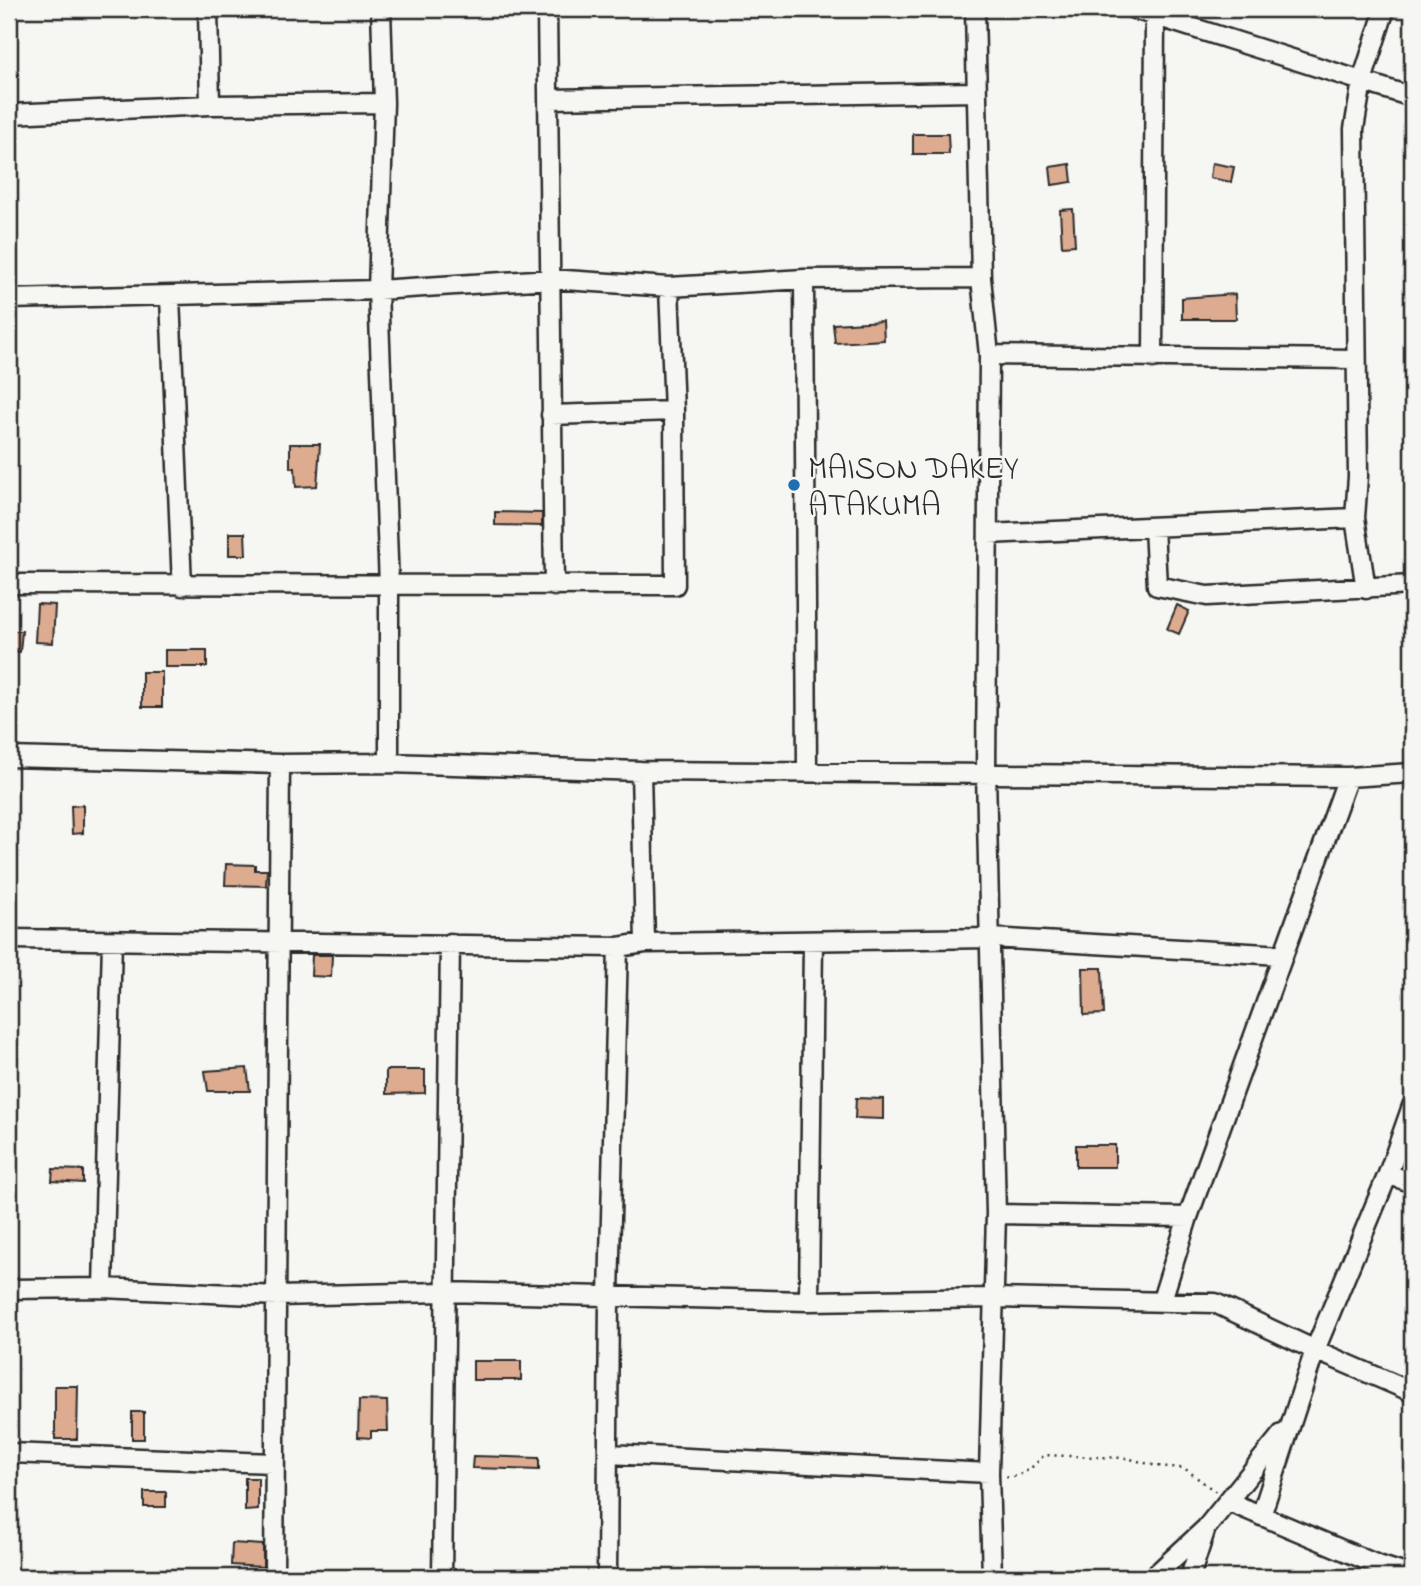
<svg xmlns="http://www.w3.org/2000/svg" width="1421" height="1586" font-family="'Indie Flower',sans-serif">
  <rect width="100%" height="100%" fill="#f6f6f2"/>
  <filter id="ink" filterUnits="userSpaceOnUse"><feTurbulence type="fractalNoise" baseFrequency=".0143" numOctaves="2"/><feDisplacementMap in="SourceGraphic" scale="14" xChannelSelector="R" yChannelSelector="G"/><feConvolveMatrix kernelMatrix="1 2 1 2 8 2 1 2 1" color-interpolation-filters="sRGB"/></filter>
  <g filter="url(#ink)">
    <path fill="#ddab90" stroke="#2b2b2b" stroke-width="2" d="M913,134H948L949,154H913Z
      M1212,163L1234,167L1231,182L1210,178Z
      M1070,164L1072,182L1052,185L1050,167Z
      M1073,209L1075,245L1062,246L1060,210Z
      M1235,294L1236,319H1182V298Z
      M883,321L884,340L835,343L833,324Z
      M290,444H320L317,486L296,487L295,468H290Z
      M495,512L542,513V526L495,525Z
      M229,533H245L246,555H229Z
      M37,604L55,605L53,643L35,642Z
      M1177,605L1189,611L1179,634L1167,629Z
      M9,631H22L20,652L9,651Z
      M165,650H207V667H165Z
      M142,672H162V707H142Z
      M83,805V833L72,834L71,806Z
      M226,864L255,865V870H267L266,886L225,885Z
      M312,955H332L331,977L311,976Z
      M1083,968H1102L1104,1014L1084,1015Z
      M247,1068L250,1091H208L205,1071Z
      M386,1070H425V1093L386,1094Z
      M856,1098L883,1099V1119L855,1118Z
      M1076,1145H1115V1167H1076Z
      M53,1169L83,1170V1183L52,1181Z
      M473,1361H521V1380H473Z
      M55,1386H78L77,1439H55Z
      M359,1400L387,1401L388,1431H371V1438L358,1437Z
      M132,1412H144V1439H132Z
      M473,1456L539,1458V1470L472,1468Z
      M245,1478H258V1510L245,1511Z
      M144,1492H166V1507H144Z
      M232,1543L263,1545V1567L231,1565Z"/>
    <g fill="none" stroke-linecap="round" stroke-linejoin="round">
      <defs>
        <path id="minor" d="M208,9L210,105
          M381,9L384,103L378,290L389,586V763
          M547,9L554,586
          M975,9L981,278L989,355L986,773L996,1214L989,1473L992,1577
          M1134,9L1412,97
          M549,99L975,92
          M9,114L210,105L384,103
          M804,279L807,770
          M170,297L182,586
          M9,299L378,290L550,279L669,287L804,279L981,278
          M989,355L1356,359
          M1153,358L1155,16
          M551,415L674,411
          M1154,527L1157,586L1207,596L1412,585
          M988,534L1355,518
          M9,584L675,585L674,411L669,287
          M1366,589L1355,518L1358,476L1354,129L1362,81L1385,9
          M9,757L280,764L389,763L641,771L1348,777L1412,773
          M641,771L645,943
          M9,939L618,947L645,943L991,938L1282,955
          M1388,1174L1412,1183
          M996,1214L1188,1217
          M103,1288L112,941
          M9,1289L103,1288L277,1296L443,1292L809,1301L996,1298L1215,1303L1315,1350L1412,1392
          M1162,1300L1188,1217L1348,777
          M809,1301L813,941
          M9,1453L273,1463
          M609,1454L989,1473
          M1229,1502L1378,1565L1412,1576
          M1261,1516L1315,1350L1388,1174L1412,1106
          M274,1577L280,764
          M442,1577L450,943
          M607,1577L609,1295L618,947
          M1153,1577L1206,1528L1282,1434
          M1190,1577L1205,1531"/>
      </defs>
      <use href="#minor" stroke="#2b2b2b" stroke-width="23"/>
      <path stroke="#2b2b2b" stroke-width="2.5" stroke-dasharray="2 5" stroke-linecap="butt" d="M1006,1477C1022,1478 1034,1466 1044,1455L1127,1458L1156,1466L1184,1468L1216,1492"/>
      <use href="#minor" stroke="#f6f6f2" stroke-width="18"/>
    </g>
  </g>
  <circle fill="#1f6fb2" stroke="#f6f6f2" stroke-width="2.5" cx="794" cy="485" r="7"/>
  <g text-anchor="middle" stroke-width="5" stroke-linejoin="round" paint-order="stroke">
    <g font-size="32" fill="#2b2b2b" stroke="#f6f6f2" text-anchor="start">
      <text x="808" y="478">MAISON DAKEY<tspan x="808" dy="37">ATAKUMA</tspan></text>
    </g>
  </g>
  <rect width="1421" height="1586" fill="none" stroke="#f6f6f2" stroke-width="35"/>
  <rect x="18" y="18" width="1386" height="1551" fill="none" stroke="#2b2b2b" stroke-width="2.5" filter="url(#ink)"/>
</svg>
